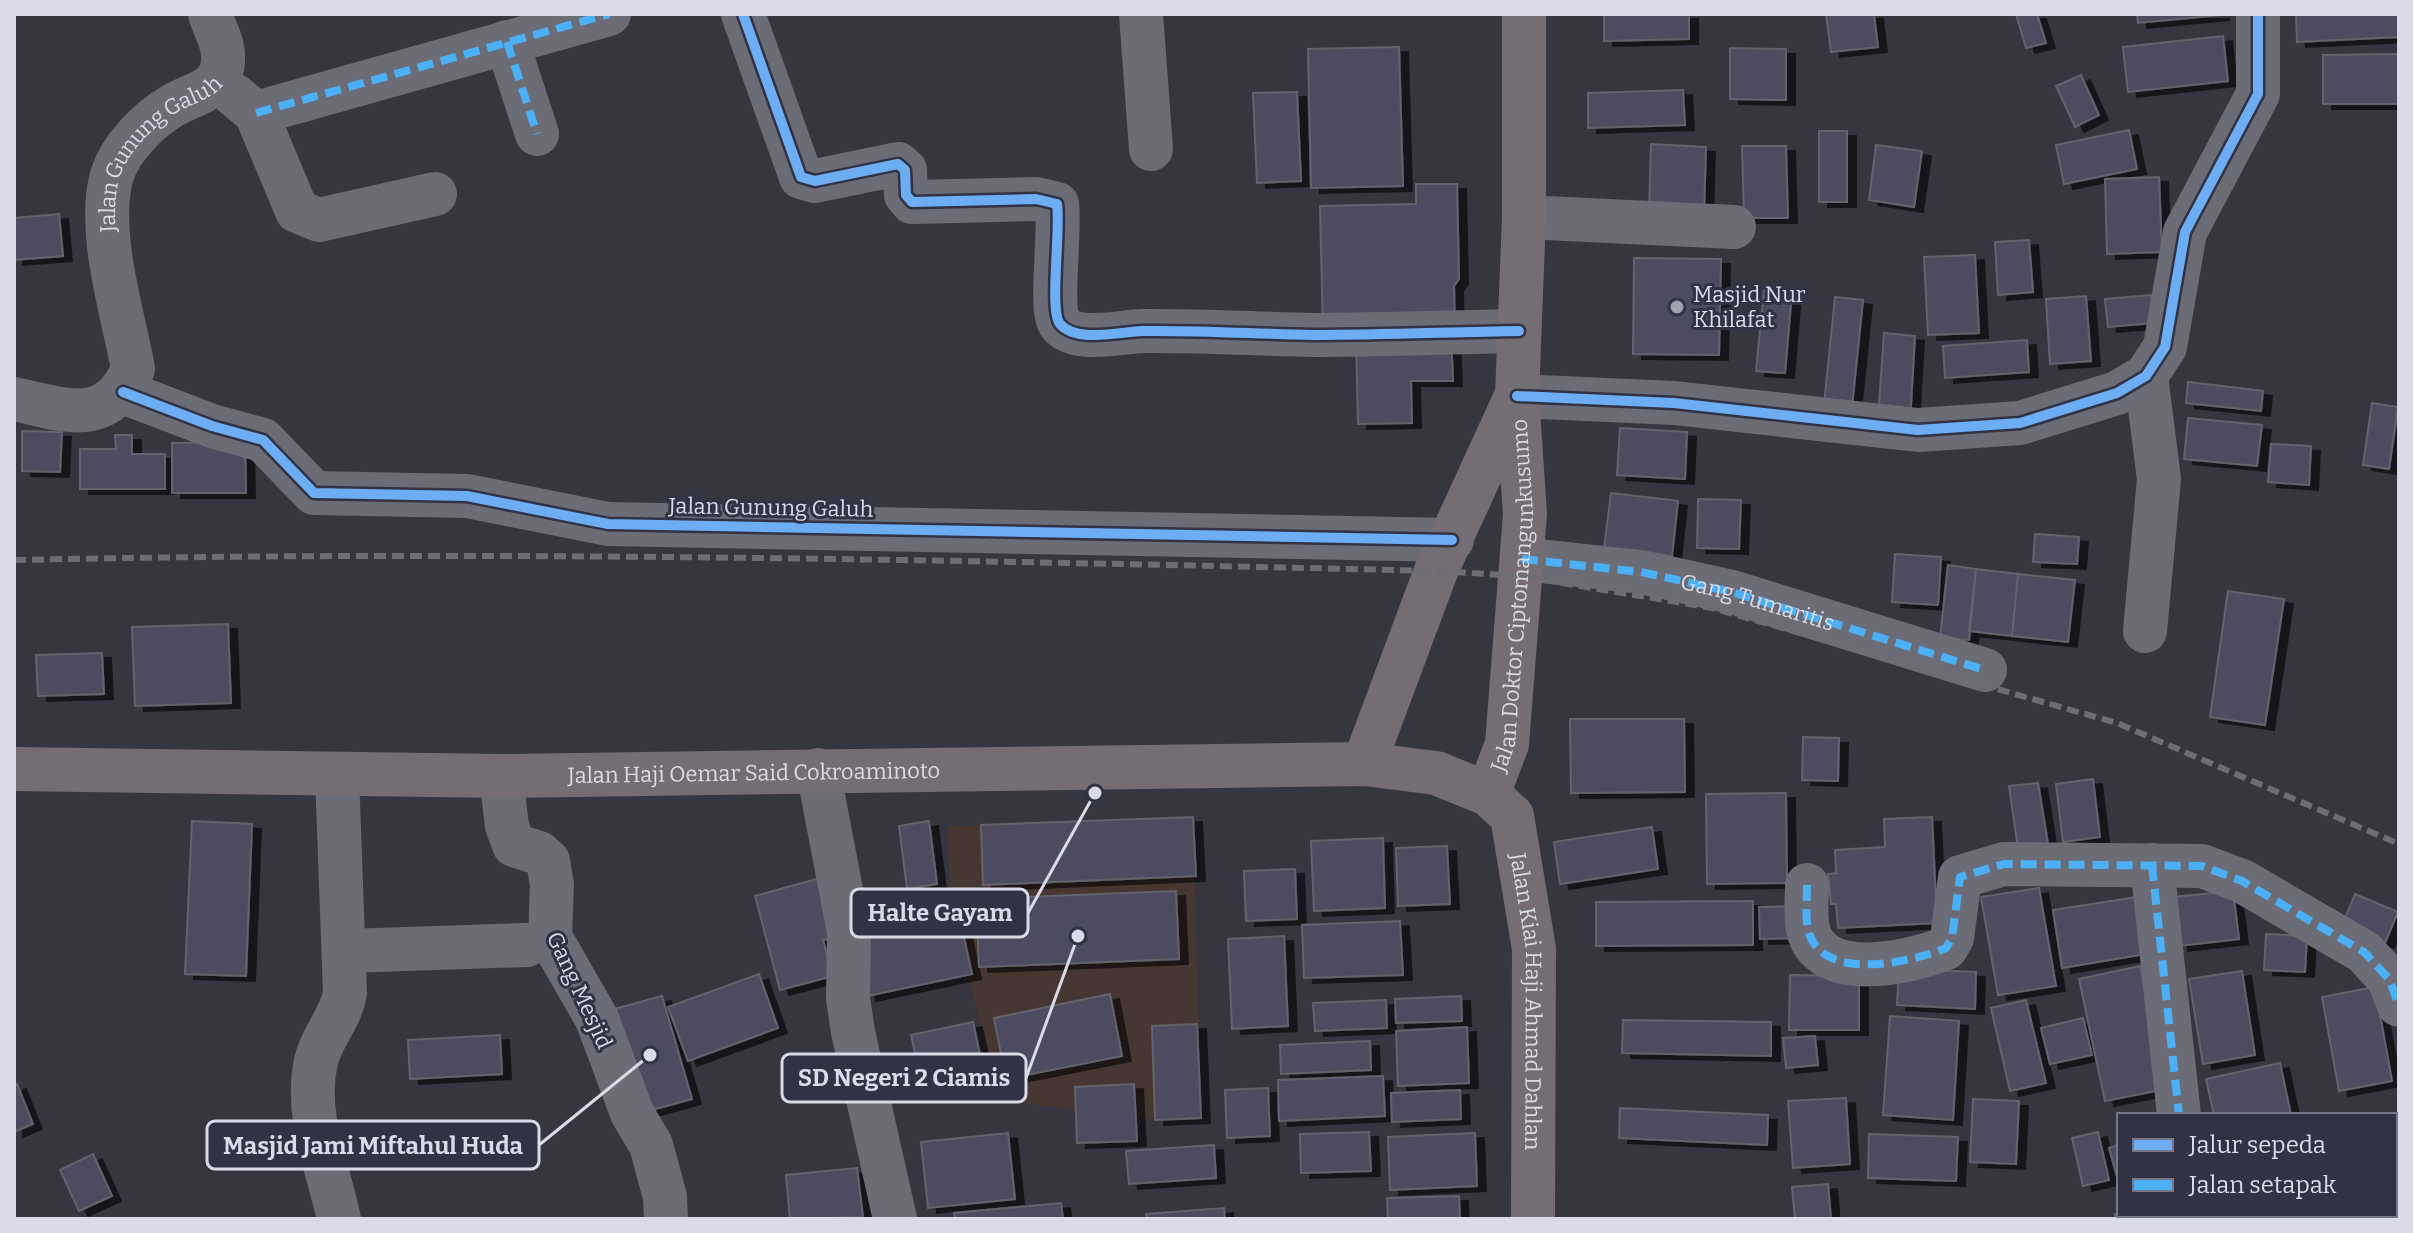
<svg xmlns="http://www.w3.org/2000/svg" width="2413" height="1233" font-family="Bitter,serif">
  <defs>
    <filter id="shadow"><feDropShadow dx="9" dy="5" stdDeviation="0" flood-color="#0009"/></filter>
  </defs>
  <rect width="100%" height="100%" fill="#363641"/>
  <path fill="#473732" d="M1193,817L1201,1118L1155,1120L998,1100L949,892L948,826Z"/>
  <path fill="#4d4b60" stroke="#63636c" stroke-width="2" filter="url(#shadow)" d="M1604,14H1689V39L1604,41Z
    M1826,14H1874L1878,47L1831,52Z
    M2016,14H2037L2046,43L2026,48Z
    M2137,14H2220V15L2138,23Z
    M2296,14H2399V37L2297,42Z
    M2223,36L2228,81L2128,92L2123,47Z
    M1399,47L1403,186L1311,188L1308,49Z
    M1730,48L1786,49V100L1730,99Z
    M2399,54V104H2323V55Z
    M2081,75L2099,115L2075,127L2056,86Z
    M1683,90L1685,125L1588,128V93Z
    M1297,92L1301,181L1257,183L1253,93Z
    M2129,130L2137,169L2064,184L2056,145Z
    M1819,131H1847V202H1819Z
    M1651,144L1706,147L1704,213L1649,211Z
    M1876,145L1922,151L1914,207L1869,200Z
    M1742,146H1786L1788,218H1744Z
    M2159,177L2162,252L2107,254L2105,179Z
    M1416,184H1457L1459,279L1454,286L1455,329L1323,332L1320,206L1416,204Z
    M59,214L63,256L14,260V218Z
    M2029,240L2033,292L1998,295L1995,242Z
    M1975,255L1979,333L1928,335L1924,257Z
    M1634,258L1721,259L1719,355L1633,354Z
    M1764,290L1792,292L1785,373L1756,371Z
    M2151,295L2153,323L2108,327L2105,299Z
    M2086,296L2091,361L2050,364L2046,299Z
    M1835,297L1863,300L1852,407L1824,404Z
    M1884,333L1915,336L1910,422L1878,419Z
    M1451,335L1453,381H1411L1412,423L1358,424L1356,338Z
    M2027,340L2029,372L1945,378L1943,346Z
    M2188,382L2263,391L2261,411L2186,403Z
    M2372,403L2398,407L2389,469L2363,465Z
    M2188,418L2262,425L2257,466L2184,459Z
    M1620,428L1687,432L1685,479L1617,475Z
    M22,431L62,432L60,472L22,471Z
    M115,435H132V454H165V489H80V449H116Z
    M245,442L246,493H172V443Z
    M2271,444L2311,446L2309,485L2268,482Z
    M1611,493L1678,501L1672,556L1604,549Z
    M1698,499L1741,500L1739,549L1697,548Z
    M2035,534L2079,537L2077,564L2033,562Z
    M1895,554L1941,557L1938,605L1892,602Z
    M1948,565L1976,569L1969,640L1940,638Z
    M1976,569L2018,574L2012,636L1969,631Z
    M2018,574L2075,580L2068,642L2012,636Z
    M2228,591L2284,599L2265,725L2210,717Z
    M228,624L231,703L135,706L132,627Z
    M102,653L104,694L38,696L36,655Z
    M1570,719H1684L1685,792L1571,793Z
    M1803,737L1839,738L1838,781L1802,780Z
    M2093,779L2100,837L2063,842L2056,784Z
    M2038,783L2048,844L2018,849L2009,786Z
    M1786,793L1787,883L1707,884L1706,794Z
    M1193,817L1196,876L983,885L981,825Z
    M1932,817L1937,923L1838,928L1836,904H1831L1828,874L1836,873L1835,850L1885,847L1884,819Z
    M192,821L252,824L246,976L185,974Z
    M929,821L937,884L907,889L899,826Z
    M1652,827L1658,869L1560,884L1554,842Z
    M1383,838L1385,908L1314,911L1311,841Z
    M1447,846L1450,904L1398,906L1396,848Z
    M1295,869L1297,919L1246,921L1244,871Z
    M831,875L846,934L823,940L833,976L780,990L755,896Z
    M2039,888L2056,986L1998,995L1981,897Z
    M1176,891L1179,959L979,967L976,899Z
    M2233,891L2239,939L2179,946L2173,897Z
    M2355,894L2398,912L2385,943L2342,926Z
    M2137,897L2146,954L2062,968L2053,910Z
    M1753,901V945L1596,946V902Z
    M957,906L972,974L867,996L853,927Z
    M1800,906L1801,938L1760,939L1759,907Z
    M1400,921L1403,975L1304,978L1302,925Z
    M2266,934L2307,936L2305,972L2264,970Z
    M1284,936L1288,1026L1232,1029L1228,939Z
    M2140,966L2166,1089L2105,1101L2079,979Z
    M1899,969L1976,972L1975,1009L1897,1005Z
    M2242,971L2255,1055L2203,1064L2189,979Z
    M759,974L778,1028L688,1061L668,1007Z
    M1790,975L1859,976V1030H1789Z
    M2375,987L2392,1081L2339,1091L2322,997Z
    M1110,994L1122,1056L1006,1079L994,1018Z
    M662,996L692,1099L637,1114L607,1011Z
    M1461,996L1462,1021L1396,1023L1395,999Z
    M1386,1000L1387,1028L1315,1031L1313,1003Z
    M2026,1000L2046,1083L2010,1091L1991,1008Z
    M1890,1016L1959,1021L1953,1120L1883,1115Z
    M2083,1018L2092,1055L2050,1064L2041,1028Z
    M1623,1020L1771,1022V1056L1622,1053Z
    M973,1022L985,1078L923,1091L911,1035Z
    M1197,1024L1201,1118L1155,1120L1152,1026Z
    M1467,1027L1469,1083L1398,1086L1396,1031Z
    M500,1035L502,1074L410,1079L408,1040Z
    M1815,1036L1818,1065L1786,1068L1783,1038Z
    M1370,1041L1371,1070L1281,1074L1280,1045Z
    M2280,1063L2291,1115H2214L2206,1079Z
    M1383,1076L1385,1116L1279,1121L1278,1080Z
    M17,1084L33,1124L14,1132V1085Z
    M1134,1084L1137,1141L1077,1143L1075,1087Z
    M1268,1088L1270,1136L1227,1138L1225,1090Z
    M1460,1090L1461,1119L1392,1122L1391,1093Z
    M1846,1098L1850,1164L1793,1168L1788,1101Z
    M1973,1099L2019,1101L2016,1164L1970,1162Z
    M1620,1108L1768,1115L1767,1145L1619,1138Z
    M1369,1132L1371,1171L1301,1173L1300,1134Z
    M2098,1132L2109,1180L2083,1186L2072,1138Z
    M1008,1133L1015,1199L928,1208L921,1142Z
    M1475,1133L1477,1186L1390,1190L1388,1137Z
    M1869,1134L1958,1137L1956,1181L1868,1178Z
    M1214,1145L1216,1178L1129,1184L1126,1151Z
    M2119,1145V1184L2109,1148Z
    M93,1154L112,1196L79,1211L60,1170Z
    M857,1168L863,1217L790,1219L786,1175Z
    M1828,1184L1831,1219H1795L1792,1187Z
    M1459,1196L1460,1219H1388L1387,1198Z
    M1061,1203L1063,1219H955L954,1213Z
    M1224,1208L1225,1219H1147L1146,1214Z
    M2115,1214L2177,1215L2178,1219H2116Z
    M2223,1215H2275L2262,1219H2225Z"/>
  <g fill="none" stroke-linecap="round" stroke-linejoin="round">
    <g stroke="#6c6c76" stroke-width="44">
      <path d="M743,14L801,177L815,181L898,164L905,170L906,195L912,202L1036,199L1057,204C1061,229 1049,311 1060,324C1076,343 1120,332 1142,331C1199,330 1256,334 1313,335C1381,335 1451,332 1519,331"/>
      <path d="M1141,14L1151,149"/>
      <path d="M507,42L537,134"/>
      <path d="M234,95L256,113L297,211L319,220L435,194"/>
      <path d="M256,113L609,14"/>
      <path d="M1524,217L1734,227"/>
      <path d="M123,392L212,426L263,440L314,493L467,496L608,524L1452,540"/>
      <path d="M1517,396L1674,403L1918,430L2020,423L2117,393L2146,376L2165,347L2185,232L2258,94V14"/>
      <path id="s1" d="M14,399C66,410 107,428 133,369C123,313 96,231 112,175C120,149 148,120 172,106C195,92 225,91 223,55C223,42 214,27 210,14"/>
      <path d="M1522,559L1641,572L1732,592L1985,670"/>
      <path d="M2145,631L2159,479L2146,376"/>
      <path d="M818,770L849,932L848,998L853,1032L895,1219"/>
      <path d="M337,775L345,993C341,1018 322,1036 316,1061C304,1116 328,1167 339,1219"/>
      <path d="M501,776L507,826L514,845L539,853L548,861L552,885L550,937L597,1019L632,1113L651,1145L665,1197L666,1219"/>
      <path d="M2152,865L2179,1115"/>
      <path d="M1807,885C1807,899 1805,915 1808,929C1819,983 1910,963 1946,948L1952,938L1960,877L2004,864L2202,866L2242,881L2364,952L2389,979L2399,1005"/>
      <path d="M346,951L527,945"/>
      <path d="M2193,1215V1219"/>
    </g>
    <g stroke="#746d74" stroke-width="44">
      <path d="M1364,764L1436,571L1514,401"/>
      <path id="s2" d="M14,769L501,776L1364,764L1436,773L1488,794L1512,816L1534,949L1533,1219"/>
      <path id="s3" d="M1488,794L1507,744L1525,514L1517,396L1524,217V14"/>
    </g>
    <path stroke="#6d6d77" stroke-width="6" stroke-dasharray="12 6" stroke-linecap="butt" d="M14,560C488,550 962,560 1436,571L1520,576L1712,608L2117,723L2399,844"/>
    <g stroke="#4cb0f7" stroke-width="8" stroke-dasharray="16 8" stroke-linecap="butt">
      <path d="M507,42L537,134"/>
      <path d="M256,113L609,14"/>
      <path id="s4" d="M1522,559L1641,572L1732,592L1985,670"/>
      <path d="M2152,865L2179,1115"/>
      <path d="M1807,885C1807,899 1805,915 1808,929C1819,983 1910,963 1946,948L1952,938L1960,877L2004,864L2202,866L2242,881L2364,952L2389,979L2399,1005"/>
      <path d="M2193,1215V1219"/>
    </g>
    <defs>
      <path id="cycleway" d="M743,14L801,177L815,181L898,164L905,170L906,195L912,202L1036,199L1057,204C1061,229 1049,311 1060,324C1076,343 1120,332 1142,331C1199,330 1256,334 1313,335C1381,335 1451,332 1519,331
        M123,392L212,426L263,440L314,493L467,496L608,524L1452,540
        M1517,396L1674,403L1918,430L2020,423L2117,393L2146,376L2165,347L2185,232L2258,94V14"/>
    </defs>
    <use href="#cycleway" stroke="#323245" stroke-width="15"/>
    <use href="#cycleway" stroke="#6dadf4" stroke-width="10"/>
  </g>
  <circle fill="#a1a1ad" stroke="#323245" stroke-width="3" cx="1677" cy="307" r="8"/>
  <g text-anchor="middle" stroke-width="6" stroke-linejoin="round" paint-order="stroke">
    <g font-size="22" fill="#dadbe7" stroke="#323245">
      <text dy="8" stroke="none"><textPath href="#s1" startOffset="380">Jalan Gunung Galuh</textPath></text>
      <text transform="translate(771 507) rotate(1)" y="8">Jalan Gunung Galuh</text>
      <text dy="8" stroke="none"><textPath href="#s3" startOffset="202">Jalan Doktor Ciptomangunkusumo</textPath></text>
      <text dy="8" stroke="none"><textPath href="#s4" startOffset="240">Gang Tumaritis</textPath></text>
      <text dy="8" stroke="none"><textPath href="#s2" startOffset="740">Jalan Haji Oemar Said Cokroaminoto</textPath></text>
      <text transform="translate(580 990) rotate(65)" y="8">Gang Mesjid</text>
      <text dy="8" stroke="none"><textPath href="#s2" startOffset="1698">Jalan Kiai Haji Ahmad Dahlan</textPath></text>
    </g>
    <g font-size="22" fill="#dadbe7" stroke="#323245" text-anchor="start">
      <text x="1693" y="302">Masjid Nur<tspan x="1693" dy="25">Khilafat</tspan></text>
    </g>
  </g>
  <path fill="none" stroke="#dadbe7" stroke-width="3" d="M1095 793L1028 913M1078 936L1026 1078M650 1055L539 1145"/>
  <g fill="#dadbe7" stroke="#323245" stroke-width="3">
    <circle cx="1095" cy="793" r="8"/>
    <circle cx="1078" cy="936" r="8"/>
    <circle cx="650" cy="1055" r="8"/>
  </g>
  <g fill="#323245" stroke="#dadbe7" stroke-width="3">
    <rect x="851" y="889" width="177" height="48" rx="8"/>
    <rect x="782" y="1054" width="244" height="48" rx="8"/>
    <rect x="207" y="1121" width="332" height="48" rx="8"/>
  </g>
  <g font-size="24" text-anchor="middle" font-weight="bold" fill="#dadbe7">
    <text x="940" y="921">Halte Gayam</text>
    <text x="904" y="1086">SD Negeri 2 Ciamis</text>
    <text x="373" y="1154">Masjid Jami Miftahul Huda</text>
  </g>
  <rect width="2413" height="1233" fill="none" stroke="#dadbe7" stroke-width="32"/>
  <rect x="2117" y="1113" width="280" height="104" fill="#323245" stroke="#757686" stroke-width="2"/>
  <rect x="2133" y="1139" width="40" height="12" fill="#6dadf4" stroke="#757686" stroke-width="2"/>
  <text x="2189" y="1153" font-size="24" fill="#dadbe7">Jalur sepeda</text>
  <rect x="2133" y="1179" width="40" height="12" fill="#4cb0f7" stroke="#757686" stroke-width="2"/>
  <text x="2189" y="1193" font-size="24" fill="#dadbe7">Jalan setapak</text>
</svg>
